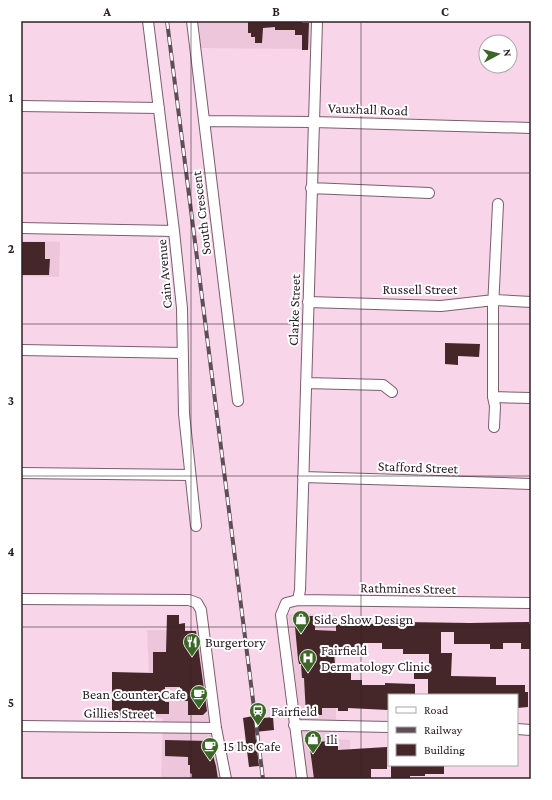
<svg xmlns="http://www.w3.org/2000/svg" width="552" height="800" font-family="'Crimson Pro',serif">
  <rect width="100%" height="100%" fill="#f8d5e8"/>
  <path fill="#eec6dc" d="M199,21H310V49L201,48Z
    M21,241L60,242L59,277L21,276Z
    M288,614L336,615V739L350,740V779H307Z
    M147,630H199L219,779H161L163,718H151Z"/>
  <path fill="#452729" d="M248,21H302V23H309L308,50H302V35H295V30H275V27L263,28L262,43H255V37H251V33H248Z
    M21,242H45V259H50L49,275H21Z
    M445,343L480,344L479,357L458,356V365L445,364Z
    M167,615H179V624L185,623V631H196L207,711L203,715H188V701H180V687H165V702H169V714H147V718H112V672L153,673V652H166Z
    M294,616H315V630L336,631V623L382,624H403V622L470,623L529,622V624H531V649H521V643H503V649H490V644H454V632H441V653H452L451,676L496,677V685H525V692H528V707L517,708V695H428V679H414V669H429V654H403V649H382V643H363V647H348V651L334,650L335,666H351V680H362V685H385V683L415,684V695H389L388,710L348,708V711H338V708H322V715H306L304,678H302L301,664H299L298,659Z
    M253,716V719L273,717L274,730L255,732L259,766L249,767L243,718Z
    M165,740L209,741V748H211L216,766L218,779H192V774L190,773V765H188V757L165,756Z
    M309,741L338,742V750L387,747V769H371V778L314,779Z
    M391,765H444V774H425V776H410V779H391Z"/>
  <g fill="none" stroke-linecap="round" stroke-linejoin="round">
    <defs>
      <path id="minor" d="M148,21L174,231L182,308L184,414L196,526
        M192,21L238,401
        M21,106L159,108
        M204,121L314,122L531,128
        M311,188L429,193
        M21,228L174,231
        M308,302L441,306L494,300L531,302
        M21,350L183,353
        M306,383L383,385L392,392
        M493,397L531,398
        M494,427L495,406L493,397V308L498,204
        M21,473L190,475
        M303,477L531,484
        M21,599L189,600L197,603L201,610L216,728L226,779
        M298,600L300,590L317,21
        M294,725L389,727
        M21,726L216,728
        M517,729L531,730
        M302,779L281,615L286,603L298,600L531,603"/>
    </defs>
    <use href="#minor" stroke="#7b5d6e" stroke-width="12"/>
    <use href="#minor" stroke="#fff" stroke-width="10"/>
    <defs>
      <path id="rail" d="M167,21L263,779"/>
    </defs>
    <use href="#rail" stroke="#5f4d57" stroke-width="4"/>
    <use href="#rail" stroke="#fff" stroke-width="2.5" stroke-dasharray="8" stroke-linecap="butt"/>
  </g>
  <path fill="none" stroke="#2d2128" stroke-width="1" stroke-opacity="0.55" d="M191,21V779M361,21V779M21,173H531M21,324H531M21,476H531M21,627H531"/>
  <defs>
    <symbol id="shop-pin" viewBox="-11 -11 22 30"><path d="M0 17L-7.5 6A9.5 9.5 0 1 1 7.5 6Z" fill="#3a6725" stroke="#fff"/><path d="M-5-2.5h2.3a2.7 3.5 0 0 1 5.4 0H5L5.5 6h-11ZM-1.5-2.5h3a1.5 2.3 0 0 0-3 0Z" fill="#fff"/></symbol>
    <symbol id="restaurant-pin" viewBox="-11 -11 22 30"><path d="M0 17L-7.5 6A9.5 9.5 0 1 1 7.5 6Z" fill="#3a6725" stroke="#fff"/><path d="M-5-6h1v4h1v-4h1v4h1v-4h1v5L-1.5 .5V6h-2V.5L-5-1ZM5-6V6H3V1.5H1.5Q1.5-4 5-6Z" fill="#fff"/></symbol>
    <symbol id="hospital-pin" viewBox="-11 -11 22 30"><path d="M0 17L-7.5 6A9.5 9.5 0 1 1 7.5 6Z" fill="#3a6725" stroke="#fff"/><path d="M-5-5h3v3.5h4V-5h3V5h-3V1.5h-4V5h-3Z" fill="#fff"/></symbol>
    <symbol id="cafe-pin" viewBox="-11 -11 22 30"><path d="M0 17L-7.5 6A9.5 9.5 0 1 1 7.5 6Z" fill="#3a6725" stroke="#fff"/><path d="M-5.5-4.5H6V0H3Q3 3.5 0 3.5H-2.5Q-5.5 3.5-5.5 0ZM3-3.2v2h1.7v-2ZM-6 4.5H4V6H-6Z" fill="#fff"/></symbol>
    <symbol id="station-pin" viewBox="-11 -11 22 30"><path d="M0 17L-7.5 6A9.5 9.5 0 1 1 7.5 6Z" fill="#3a6725" stroke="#fff"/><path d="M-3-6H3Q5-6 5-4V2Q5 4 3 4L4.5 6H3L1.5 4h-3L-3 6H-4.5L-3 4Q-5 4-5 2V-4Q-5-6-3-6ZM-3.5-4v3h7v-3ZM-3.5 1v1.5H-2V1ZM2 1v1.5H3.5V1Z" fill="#fff"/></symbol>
  </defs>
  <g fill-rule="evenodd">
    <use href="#shop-pin" x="291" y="609" width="20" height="27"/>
    <use href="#restaurant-pin" x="182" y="632" width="20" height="27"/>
    <use href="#hospital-pin" x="298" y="648" width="20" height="27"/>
    <use href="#cafe-pin" x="189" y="684" width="20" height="27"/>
    <use href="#station-pin" x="248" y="701" width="20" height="27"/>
    <use href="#shop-pin" x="303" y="729" width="20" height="27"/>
    <use href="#cafe-pin" x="200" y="736" width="20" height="27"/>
  </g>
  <g text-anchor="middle" stroke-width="4" stroke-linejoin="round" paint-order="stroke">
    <g font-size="14" fill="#2d2128" stroke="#fff">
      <text transform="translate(368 109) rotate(2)" y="5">Vauxhall Road</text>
      <text transform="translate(201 213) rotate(-97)" y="5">South Crescent</text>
      <text transform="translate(164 274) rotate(-95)" y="5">Cain Avenue</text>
      <text x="420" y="294">Russell Street</text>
      <text transform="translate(294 310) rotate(-88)" y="5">Clarke Street</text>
      <text transform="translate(418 467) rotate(2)" y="5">Stafford Street</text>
      <text transform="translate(408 588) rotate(1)" y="5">Rathmines Street</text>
      <text transform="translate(119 713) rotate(1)" y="5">Gillies Street</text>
    </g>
    <g font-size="14" fill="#2d2128" stroke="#fff" text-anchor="start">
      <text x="314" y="624">Side Show Design</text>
      <text x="205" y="647">Burgertory</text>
      <text x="321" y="655">Fairfield<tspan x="321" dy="16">Dermatology Clinic</tspan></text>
      <text x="186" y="699" text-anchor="end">Bean Counter Cafe</text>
      <text x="271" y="716">Fairfield</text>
      <text x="326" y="744">Ili</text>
      <text x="223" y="751">15 lbs Cafe</text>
    </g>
  </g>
  <rect width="552" height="800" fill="none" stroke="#ffffff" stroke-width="44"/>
  <rect x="388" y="694" width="130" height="72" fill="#ffffff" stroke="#aba6a9"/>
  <rect x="396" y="707" width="20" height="6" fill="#ffffff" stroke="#aba6a9"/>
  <text x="424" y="714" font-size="12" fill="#2d2128">Road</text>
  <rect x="396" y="727" width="20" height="6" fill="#5f4d57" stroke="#aba6a9"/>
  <text x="424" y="734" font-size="12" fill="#2d2128">Railway</text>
  <rect x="396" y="744" width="20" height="12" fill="#452729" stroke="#aba6a9"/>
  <text x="424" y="754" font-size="12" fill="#2d2128">Building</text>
  <g transform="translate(498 54) rotate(83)"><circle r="19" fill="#ffffff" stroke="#aba6a9"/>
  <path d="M0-3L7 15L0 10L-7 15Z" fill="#3a6725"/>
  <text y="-6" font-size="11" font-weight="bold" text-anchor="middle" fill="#2d2128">N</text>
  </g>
  <rect x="22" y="22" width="508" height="756" fill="none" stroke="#2d2128" stroke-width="1.5"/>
  <g font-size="13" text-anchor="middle" font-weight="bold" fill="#2d2128">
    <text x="107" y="16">A</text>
    <text x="276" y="16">B</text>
    <text x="445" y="16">C</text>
    <text x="11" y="102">1</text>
    <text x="11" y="253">2</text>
    <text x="11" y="405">3</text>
    <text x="11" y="556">4</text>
    <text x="11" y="707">5</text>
  </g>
</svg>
